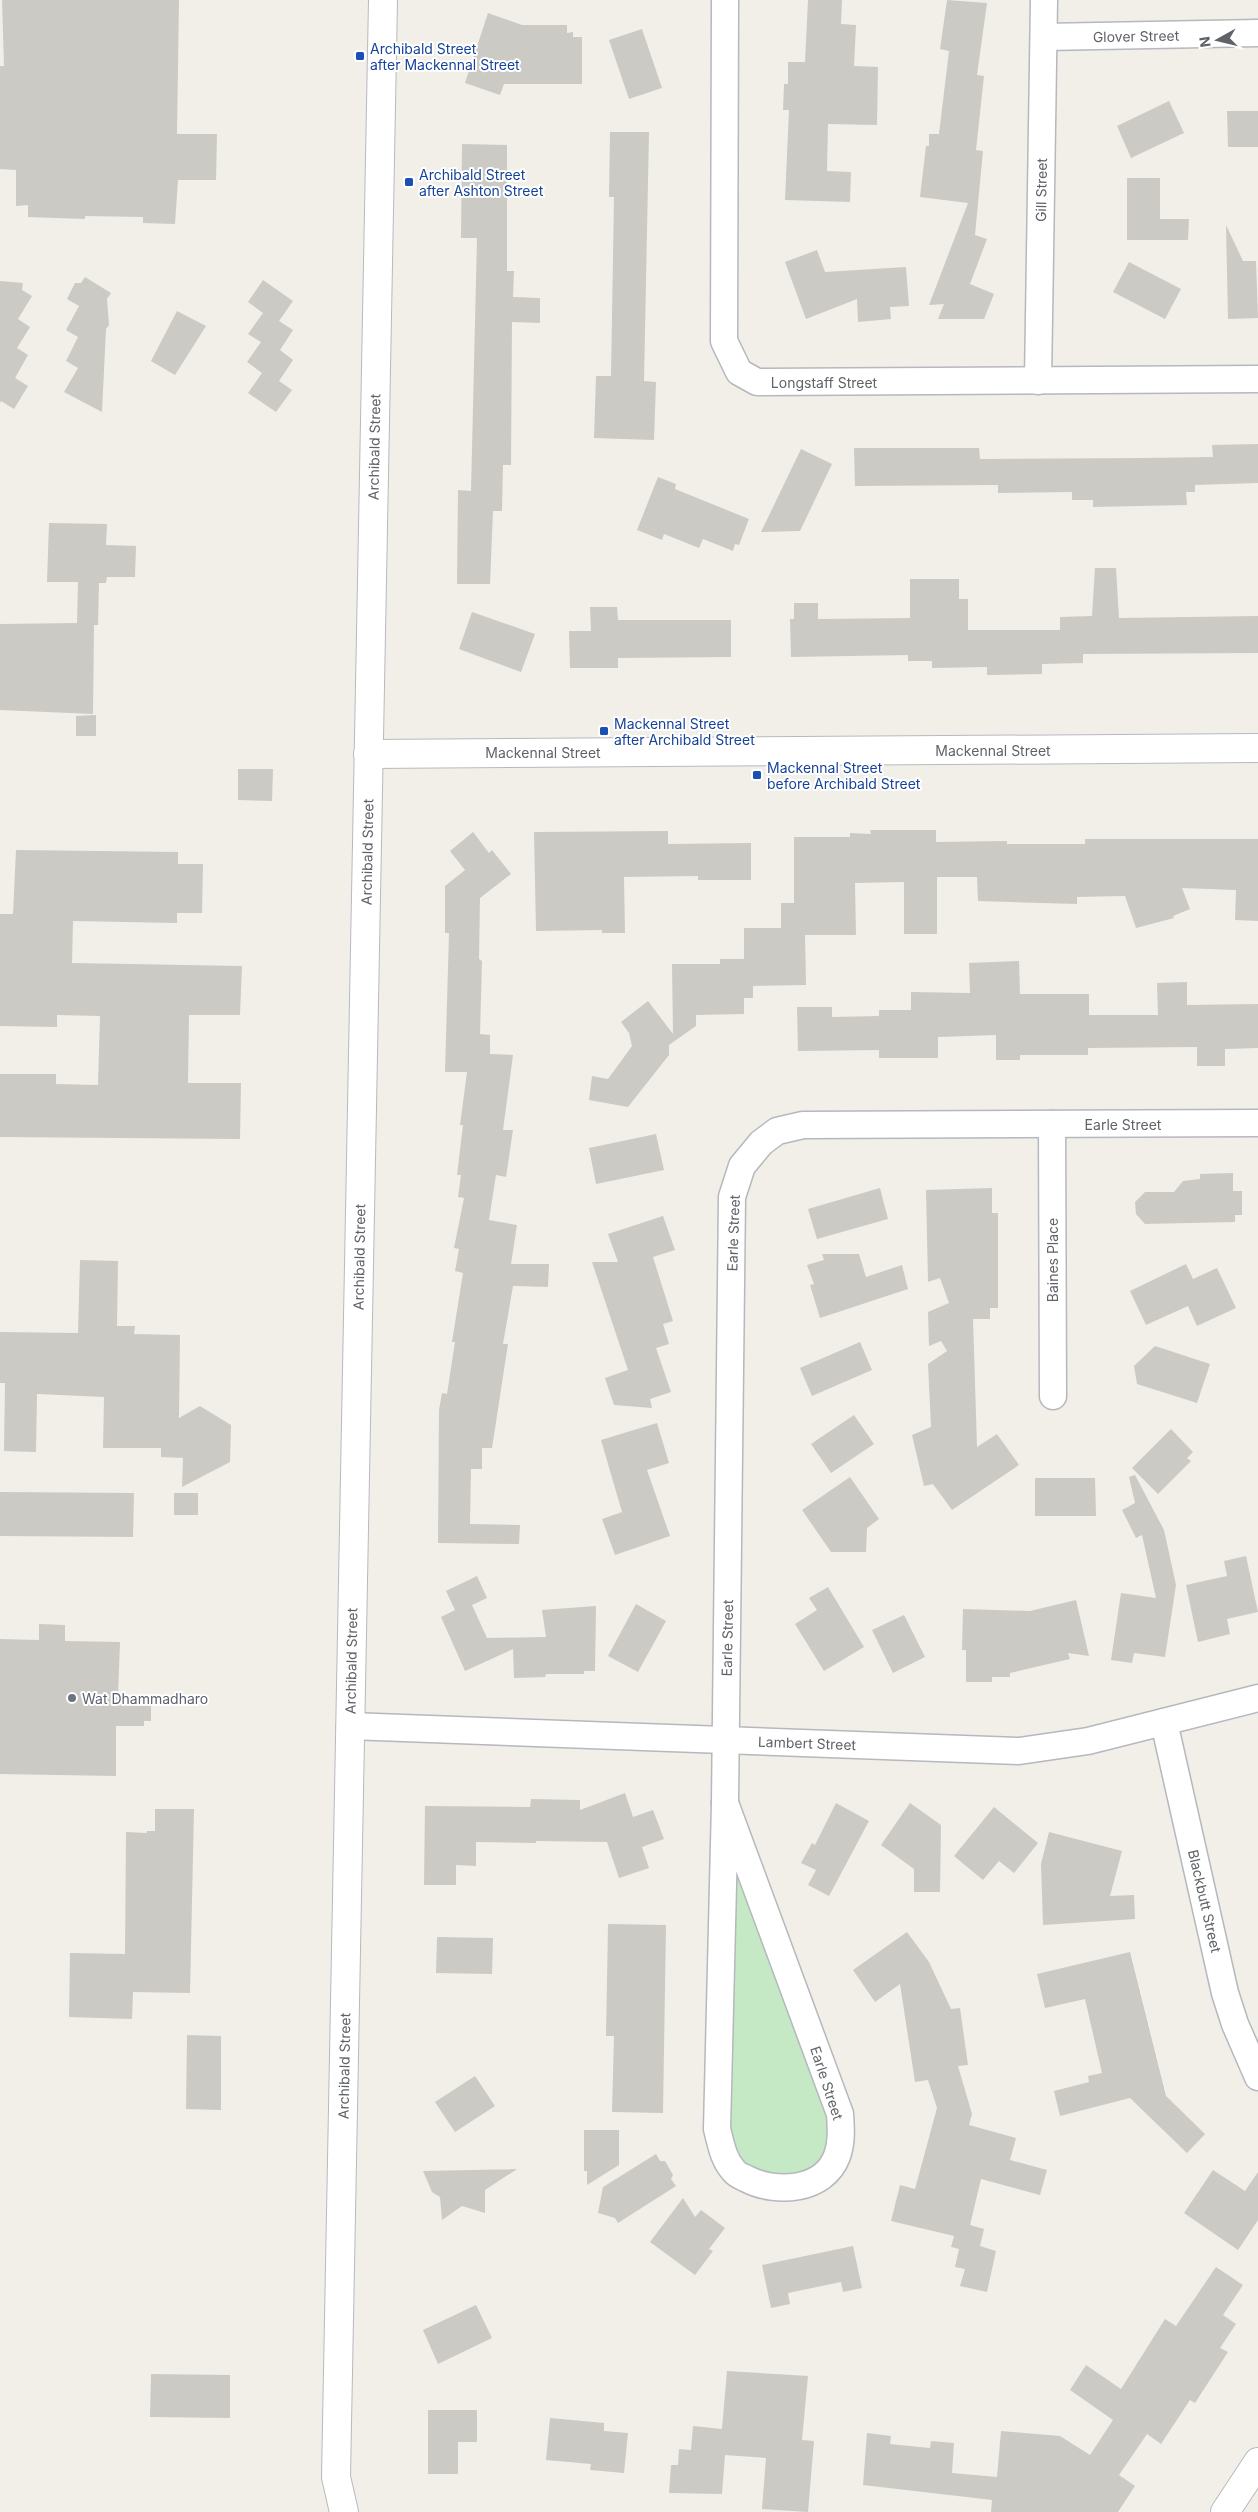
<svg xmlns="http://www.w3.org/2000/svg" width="1258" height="2512" viewBox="0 0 1258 2512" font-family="Inter,sans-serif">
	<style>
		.green { fill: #c5e8c5 }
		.building { fill: #cccac5 }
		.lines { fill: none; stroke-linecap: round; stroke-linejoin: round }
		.street-casing { stroke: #b5b8bc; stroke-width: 29 }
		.secondary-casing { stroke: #b6babf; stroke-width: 30 }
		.street { stroke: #fff; stroke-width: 26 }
		.secondary { stroke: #fff; stroke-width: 28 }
		.transit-dot { fill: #1a4fb4; stroke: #fff; stroke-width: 2 }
		.worship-dot { fill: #6b7280; stroke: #fff; stroke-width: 2 }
		.labels { text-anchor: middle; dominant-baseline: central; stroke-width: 4; stroke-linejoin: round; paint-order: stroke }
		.street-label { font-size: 14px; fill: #5f6368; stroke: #fff }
		.transit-label { font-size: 14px; fill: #164399; stroke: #fff; text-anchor: start }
		.worship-label { font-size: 14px; fill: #5b616d; stroke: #fff; text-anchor: start }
	</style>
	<rect width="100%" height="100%" fill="#f1efe8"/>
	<path class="green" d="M 725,1803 L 833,2091 L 827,2171 L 755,2183 L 717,2129 Z"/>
	<g class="building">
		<path d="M 2,0 L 179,0 L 177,134 L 217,134 L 216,180 L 178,180 L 175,224 L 143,223 L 143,217 L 85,216 L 85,219 L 28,217 L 28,205 L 16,206 L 16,170 L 0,169 L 0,66 L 4,66 Z"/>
		<path d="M 808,0 L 842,0 L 841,24 L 856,25 L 854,66 L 878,67 L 877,125 L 828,124 L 827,171 L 851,172 L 850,202 L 785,200 L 789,110 L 783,110 L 784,84 L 788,84 L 788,62 L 805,62 Z"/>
		<path d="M 947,0 L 987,3 L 977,75 L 984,76 L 976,150 L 983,151 L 975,235 L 987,239 L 970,284 L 994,294 L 984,319 L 938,319 L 944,304 L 929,305 L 968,203 L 920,197 L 926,146 L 929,146 L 929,134 L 939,134 L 949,51 L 940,49 Z"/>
		<path d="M 488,13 L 522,25 L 567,25 L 567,33 L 573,32 L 573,37 L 582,37 L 582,84 L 504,84 L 500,95 L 465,83 Z"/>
		<path d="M 642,29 L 662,88 L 629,99 L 609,40 Z"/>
		<path d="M 1169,101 L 1184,133 L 1131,158 L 1117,126 Z"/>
		<path d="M 1227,111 L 1258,111 L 1258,147 L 1228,147 Z"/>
		<path d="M 610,132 L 649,132 L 644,381 L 656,382 L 654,440 L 594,438 L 596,376 L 611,376 L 614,197 L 609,197 Z"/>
		<path d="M 462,144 L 507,145 L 507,271 L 514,271 L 513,297 L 540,298 L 540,323 L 512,322 L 511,465 L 503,465 L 502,511 L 493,511 L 490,584 L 457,584 L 458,490 L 471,491 L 477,238 L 461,238 Z"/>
		<path d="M 1127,178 L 1160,178 L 1160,219 L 1189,219 L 1188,240 L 1127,240 Z"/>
		<path d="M 1226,225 L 1243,261 L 1256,261 L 1258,318 L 1228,319 Z"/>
		<path d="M 817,250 L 825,272 L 906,267 L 909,306 L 890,307 L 891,319 L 858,322 L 857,299 L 806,319 L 785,262 Z"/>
		<path d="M 1129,262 L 1181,289 L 1165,319 L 1113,292 Z"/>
		<path d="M 85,277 L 111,293 L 107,299 L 109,325 L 106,329 L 102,412 L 64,392 L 78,368 L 66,361 L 78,337 L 66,330 L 79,306 L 67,299 L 75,283 L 81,283 Z"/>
		<path d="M 263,280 L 293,301 L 279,321 L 293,330 L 280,350 L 293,360 L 279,381 L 292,390 L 276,412 L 248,393 L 262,373 L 247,362 L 261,342 L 248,334 L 263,313 L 248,302 Z"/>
		<path d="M 0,281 L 23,283 L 22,290 L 32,296 L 18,319 L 30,327 L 17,348 L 28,355 L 15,378 L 28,386 L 14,409 L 1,401 L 0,403 Z"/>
		<path d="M 177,311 L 206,326 L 175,375 L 151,361 Z"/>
		<path d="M 1258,444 L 1258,483 L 1195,485 L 1195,492 L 1186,492 L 1187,505 L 1093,507 L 1093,500 L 1072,500 L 1072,492 L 998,493 L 998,485 L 855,486 L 854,448 L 979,448 L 980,459 L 1142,458 L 1213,457 L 1212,445 Z"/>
		<path d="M 801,449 L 832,464 L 800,531 L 761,532 Z"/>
		<path d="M 658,477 L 676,484 L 675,489 L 749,519 L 739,545 L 735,544 L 733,551 L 703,539 L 699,548 L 664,534 L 662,540 L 637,530 Z"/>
		<path d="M 49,523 L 107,524 L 106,545 L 136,546 L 135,577 L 107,577 L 106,583 L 99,583 L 98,625 L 94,625 L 93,714 L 0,710 L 0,624 L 77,623 L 78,582 L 47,582 Z"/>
		<path d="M 1095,568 L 1116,568 L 1119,618 L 1258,616 L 1258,653 L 1083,654 L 1083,663 L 1042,664 L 1042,674 L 987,675 L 987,667 L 932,668 L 932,661 L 908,661 L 908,655 L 791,657 L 790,619 L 794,619 L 794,603 L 818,603 L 818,619 L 910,618 L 910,579 L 959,579 L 959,599 L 968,599 L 968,630 L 1060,630 L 1060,617 L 1092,616 Z"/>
		<path d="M 590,607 L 617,607 L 618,620 L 731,620 L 731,657 L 618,658 L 618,668 L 570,668 L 569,631 L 591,631 Z"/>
		<path d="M 472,612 L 535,634 L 521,672 L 459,649 Z"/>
		<path d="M 96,715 L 96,736 L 76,736 L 76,716 Z"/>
		<path d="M 238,769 L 273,769 L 272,801 L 238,800 Z"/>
		<path d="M 870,830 L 936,830 L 936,842 L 1007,841 L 1007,844 L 1085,844 L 1085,839 L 1258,839 L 1258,921 L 1235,920 L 1236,890 L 1182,888 L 1190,909 L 1173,916 L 1174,918 L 1136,928 L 1125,896 L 1077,897 L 1077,904 L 978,901 L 977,877 L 937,877 L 937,934 L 904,934 L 904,882 L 855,883 L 856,935 L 805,935 L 806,985 L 753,986 L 753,998 L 744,998 L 744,1014 L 696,1015 L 696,1026 L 669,1045 L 669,1055 L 628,1107 L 589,1100 L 592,1076 L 608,1079 L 632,1046 L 629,1033 L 621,1022 L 648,1001 L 673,1034 L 672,964 L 720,964 L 720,959 L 744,959 L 744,928 L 781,928 L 781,903 L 794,903 L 794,837 L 850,837 L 850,833 L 871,834 Z"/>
		<path d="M 668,831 L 668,844 L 751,843 L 751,880 L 698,880 L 698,876 L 624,877 L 625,933 L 602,933 L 602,930 L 536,931 L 534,832 Z"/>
		<path d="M 473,832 L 489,853 L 492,850 L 511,874 L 480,898 L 479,959 L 482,961 L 480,1034 L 490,1035 L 490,1054 L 513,1055 L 503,1130 L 513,1130 L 506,1177 L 496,1175 L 489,1220 L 517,1225 L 511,1264 L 549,1264 L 548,1287 L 513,1286 L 503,1344 L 508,1344 L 492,1448 L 482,1448 L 482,1469 L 471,1469 L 470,1524 L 520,1525 L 519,1544 L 438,1543 L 439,1410 L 442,1393 L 447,1394 L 455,1342 L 452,1342 L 463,1273 L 455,1271 L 459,1249 L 454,1248 L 464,1198 L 458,1197 L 461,1175 L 457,1175 L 463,1125 L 460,1125 L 467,1072 L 445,1072 L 449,933 L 445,933 L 445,886 L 465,870 L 450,851 Z"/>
		<path d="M 16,850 L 178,852 L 178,864 L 203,864 L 202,913 L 177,913 L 177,923 L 73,921 L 72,963 L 242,966 L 240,1015 L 189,1015 L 188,1083 L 241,1083 L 240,1139 L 0,1137 L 0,1074 L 56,1074 L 56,1084 L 98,1085 L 100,1016 L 57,1015 L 57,1027 L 0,1026 L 0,914 L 13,914 Z"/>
		<path d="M 1019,961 L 1020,994 L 1089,994 L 1089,1015 L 1158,1015 L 1157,983 L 1187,982 L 1187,1005 L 1258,1004 L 1258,1048 L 1225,1049 L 1225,1066 L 1197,1066 L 1197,1047 L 1088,1048 L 1088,1055 L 1020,1055 L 1020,1060 L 996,1060 L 996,1035 L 938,1037 L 938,1058 L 879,1058 L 879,1050 L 798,1051 L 797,1007 L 832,1007 L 832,1017 L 879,1016 L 879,1010 L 911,1010 L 911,992 L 970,993 L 969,963 Z"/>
		<path d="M 656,1134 L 664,1170 L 596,1184 L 589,1148 Z"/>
		<path d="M 1233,1173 L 1233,1191 L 1242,1191 L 1242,1215 L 1235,1215 L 1235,1222 L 1145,1224 L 1136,1214 L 1135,1202 L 1145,1192 L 1174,1192 L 1183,1181 L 1200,1179 L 1200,1174 Z"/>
		<path d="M 880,1188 L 888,1219 L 817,1239 L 808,1209 Z"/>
		<path d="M 992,1188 L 992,1213 L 998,1213 L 998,1308 L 990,1308 L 990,1319 L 973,1319 L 977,1447 L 997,1434 L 1019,1465 L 952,1510 L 933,1484 L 924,1486 L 912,1435 L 931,1427 L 928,1364 L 947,1351 L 941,1341 L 929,1346 L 928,1312 L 949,1303 L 940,1278 L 928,1282 L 926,1190 Z"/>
		<path d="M 663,1216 L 675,1250 L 653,1257 L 673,1321 L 663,1324 L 669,1344 L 656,1348 L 671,1392 L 650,1399 L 652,1408 L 614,1405 L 605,1378 L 628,1370 L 592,1262 L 618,1262 L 608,1234 Z"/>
		<path d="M 822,1254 L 859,1254 L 866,1277 L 902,1265 L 908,1289 L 820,1318 L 810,1285 L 814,1284 L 807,1265 L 824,1260 Z"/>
		<path d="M 80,1260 L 118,1261 L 117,1326 L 135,1326 L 134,1334 L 180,1335 L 179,1418 L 200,1406 L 231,1425 L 230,1462 L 182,1487 L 183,1458 L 161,1457 L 161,1448 L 103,1448 L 104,1397 L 37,1394 L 36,1452 L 4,1451 L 5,1383 L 0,1383 L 0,1332 L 78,1333 Z"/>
		<path d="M 1186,1264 L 1193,1279 L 1217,1268 L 1236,1308 L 1197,1326 L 1188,1306 L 1146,1325 L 1130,1291 Z"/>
		<path d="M 860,1342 L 872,1370 L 812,1396 L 800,1368 Z"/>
		<path d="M 1155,1346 L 1210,1364 L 1197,1403 L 1137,1384 L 1134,1366 Z"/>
		<path d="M 854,1415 L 874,1444 L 831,1473 L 811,1444 Z"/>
		<path d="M 657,1423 L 669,1463 L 647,1470 L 670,1536 L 615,1555 L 602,1519 L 622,1512 L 601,1440 Z"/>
		<path d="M 1171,1429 L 1193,1452 L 1187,1458 L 1191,1461 L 1158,1494 L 1132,1468 Z"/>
		<path d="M 1135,1475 L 1164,1530 L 1176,1585 L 1165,1657 L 1134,1653 L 1132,1663 L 1111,1660 L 1121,1593 L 1156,1598 L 1142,1535 L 1136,1538 L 1122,1510 L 1135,1503 L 1129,1477 Z"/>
		<path d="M 850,1477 L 879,1519 L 867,1528 L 866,1552 L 831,1552 L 802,1510 Z"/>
		<path d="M 1035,1478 L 1095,1478 L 1096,1516 L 1035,1516 Z"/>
		<path d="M 0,1492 L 134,1493 L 133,1537 L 0,1536 Z"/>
		<rect x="174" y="1493" width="24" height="22"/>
		<path d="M 1246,1556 L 1258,1612 L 1227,1619 L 1230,1634 L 1198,1642 L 1186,1585 L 1227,1576 L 1224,1561 Z"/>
		<path d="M 477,1576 L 487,1598 L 472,1605 L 487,1638 L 546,1637 L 542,1610 L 596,1606 L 595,1671 L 584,1671 L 584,1674 L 546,1674 L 545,1677 L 514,1678 L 513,1649 L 465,1671 L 441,1617 L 455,1610 L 446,1591 Z"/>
		<path d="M 828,1587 L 864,1647 L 824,1671 L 795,1624 L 817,1610 L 809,1598 Z"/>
		<path d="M 1076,1600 L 1089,1656 L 1068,1653 L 1070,1659 L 1010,1673 L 1010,1677 L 992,1677 L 992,1682 L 966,1682 L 966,1650 L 962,1650 L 963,1609 L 1030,1611 Z"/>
		<path d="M 636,1604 L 666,1621 L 638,1672 L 608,1656 Z"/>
		<path d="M 904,1615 L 925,1657 L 893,1673 L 872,1630 Z"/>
		<path d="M 39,1624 L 65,1625 L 65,1641 L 120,1642 L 118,1696 L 144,1696 L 144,1701 L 151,1701 L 151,1721 L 144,1721 L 144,1726 L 116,1726 L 116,1776 L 0,1774 L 0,1639 L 39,1640 Z"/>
		<path d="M 625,1793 L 633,1817 L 653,1810 L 664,1839 L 642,1847 L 649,1868 L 619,1878 L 607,1842 L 536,1841 L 536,1843 L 476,1842 L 476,1866 L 456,1865 L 456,1885 L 424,1885 L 425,1806 L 530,1807 L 531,1799 L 580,1800 L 580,1810 Z"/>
		<path d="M 836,1803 L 869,1821 L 829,1896 L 808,1885 L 816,1870 L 801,1863 L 812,1843 L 815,1845 Z"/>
		<path d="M 910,1803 L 941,1825 L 940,1892 L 914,1892 L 914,1869 L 881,1845 Z"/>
		<path d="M 994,1807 L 1038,1843 L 1014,1873 L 999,1861 L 983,1880 L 954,1856 Z"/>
		<path d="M 155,1809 L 194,1809 L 190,1993 L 133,1992 L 132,2019 L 69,2017 L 70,1953 L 125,1954 L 126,1832 L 147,1833 L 147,1831 L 155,1831 Z"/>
		<path d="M 1049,1832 L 1122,1851 L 1110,1896 L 1134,1895 L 1135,1919 L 1043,1925 L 1041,1864 Z"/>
		<path d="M 608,1924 L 666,1925 L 663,2113 L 612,2112 L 614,2036 L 606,2036 Z"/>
		<path d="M 907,1932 L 929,1962 L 951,2009 L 960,2008 L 968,2065 L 958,2066 L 972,2114 L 969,2125 L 1016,2138 L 1010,2160 L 1047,2170 L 1040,2195 L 981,2179 L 970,2225 L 984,2229 L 980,2246 L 996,2251 L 987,2292 L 960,2286 L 965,2269 L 955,2267 L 959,2249 L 951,2247 L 954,2236 L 891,2221 L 900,2185 L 915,2189 L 937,2108 L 928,2080 L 915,2082 L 900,1984 L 875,2002 L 853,1970 Z"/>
		<path d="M 437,1937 L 493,1938 L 492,1974 L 436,1973 Z"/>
		<path d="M 1130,1952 L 1166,2096 L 1205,2134 L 1187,2153 L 1130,2098 L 1060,2116 L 1054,2091 L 1089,2082 L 1088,2076 L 1102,2073 L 1085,1999 L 1045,2008 L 1037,1974 Z"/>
		<path d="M 187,2035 L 221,2036 L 221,2110 L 186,2109 Z"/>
		<path d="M 475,2076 L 495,2106 L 455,2132 L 435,2102 Z"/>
		<path d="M 584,2130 L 619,2130 L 619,2165 L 587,2185 L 587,2171 L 584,2171 Z"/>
		<path d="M 656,2154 L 660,2161 L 665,2161 L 673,2175 L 671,2179 L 676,2186 L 618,2223 L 615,2218 L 598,2213 L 603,2187 Z"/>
		<path d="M 517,2169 L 485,2190 L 485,2213 L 462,2206 L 442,2220 L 440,2197 L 432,2192 L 423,2171 Z"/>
		<path d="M 1213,2170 L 1245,2191 L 1258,2172 L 1258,2220 L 1238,2250 L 1184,2213 Z"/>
		<path d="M 683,2198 L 695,2217 L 701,2210 L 725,2228 L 709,2249 L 713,2251 L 695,2275 L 650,2242 Z"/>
		<path d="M 853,2246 L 862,2288 L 843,2292 L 841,2282 L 788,2293 L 790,2304 L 771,2308 L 762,2265 Z"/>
		<path d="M 1216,2267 L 1243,2285 L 1223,2315 L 1236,2324 L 1220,2348 L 1228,2352 L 1195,2403 L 1190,2400 L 1161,2444 L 1147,2434 L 1119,2475 L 1135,2486 L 1118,2512 L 991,2512 L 992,2500 L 863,2485 L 867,2433 L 891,2436 L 890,2444 L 930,2448 L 931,2441 L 954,2443 L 952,2473 L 997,2477 L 1001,2431 L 1060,2436 L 1090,2455 L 1113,2420 L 1070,2390 L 1086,2365 L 1121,2389 L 1165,2319 L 1176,2326 Z"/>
		<path d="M 476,2305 L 492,2338 L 438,2364 L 423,2330 Z"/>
		<path d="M 727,2371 L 808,2376 L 802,2440 L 814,2441 L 808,2512 L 762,2509 L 766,2458 L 725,2455 L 722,2494 L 669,2493 L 671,2465 L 678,2465 L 679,2449 L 691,2450 L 693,2426 L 722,2429 Z"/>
		<path d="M 151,2374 L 230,2375 L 230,2418 L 150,2417 Z"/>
		<path d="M 428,2410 L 477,2410 L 477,2442 L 458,2442 L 458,2474 L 428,2474 Z"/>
		<path d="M 550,2418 L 604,2423 L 604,2431 L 628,2433 L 624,2473 L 590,2470 L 591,2464 L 546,2460 Z"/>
	</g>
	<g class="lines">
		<g class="street-casing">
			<g id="street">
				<path d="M 725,0 L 724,341 L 739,372 L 757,382 L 1258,379"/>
				<path d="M 1044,37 L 1258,33"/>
				<path d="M 1038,381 L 1044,0"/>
				<path d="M 1052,1124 L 1053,1396"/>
				<path d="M 1164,1722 L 1225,1993 L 1235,2024 L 1258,2077"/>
				<path d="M 350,1726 L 1019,1751 L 1088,1741 L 1258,1698"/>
				<path d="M 725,1803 L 732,1197 L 742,1166 L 761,1143 L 777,1131 L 803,1125 L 1258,1123"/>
				<path d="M 725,1803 L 840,2114 C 841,2129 842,2142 837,2156 C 824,2191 776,2194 747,2179 C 743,2177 737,2175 734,2171 C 723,2159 721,2144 717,2129 Z"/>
			</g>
		</g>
		<g class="secondary-casing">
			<g id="secondary">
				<path d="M 368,754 L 1258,748"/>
				<path d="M 344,2512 L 336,2477 L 383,0"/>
				<path d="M 1225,2512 L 1258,2462"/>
			</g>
		</g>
		<use href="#street" class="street"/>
		<use href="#secondary" class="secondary"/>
	</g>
	<g class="transit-dot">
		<rect x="355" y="51" width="10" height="10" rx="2.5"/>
		<rect x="404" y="177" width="10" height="10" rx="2.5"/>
		<rect x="599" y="726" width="10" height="10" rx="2.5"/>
		<rect x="752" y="770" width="10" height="10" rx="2.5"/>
	</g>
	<circle class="worship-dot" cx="72" cy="1698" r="5"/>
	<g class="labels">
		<g class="street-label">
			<text transform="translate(1136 36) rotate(-1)">Glover Street</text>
			<text transform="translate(1041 190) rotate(-89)">Gill Street</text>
			<text x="824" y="382">Longstaff Street</text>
			<text transform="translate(374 447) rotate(-89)">Archibald Street</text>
			<text x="993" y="750">Mackennal Street</text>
			<text x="543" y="752">Mackennal Street</text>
			<text transform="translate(367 852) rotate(-89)">Archibald Street</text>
			<text x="1123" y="1124">Earle Street</text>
			<text transform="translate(733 1233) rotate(-88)">Earle Street</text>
			<text transform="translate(359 1257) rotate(-89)">Archibald Street</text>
			<text transform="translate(1052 1260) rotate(-90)">Baines Place</text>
			<text transform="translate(727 1638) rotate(-89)">Earle Street</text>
			<text transform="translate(351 1661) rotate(-89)">Archibald Street</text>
			<text transform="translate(807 1743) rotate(2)">Lambert Street</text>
			<text transform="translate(1205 1901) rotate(77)">Blackbutt Street</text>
			<text transform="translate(344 2066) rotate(-89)">Archibald Street</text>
			<text transform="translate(827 2083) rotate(72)">Earle Street</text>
		</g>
		<g class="transit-label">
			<text x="370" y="48">Archibald Street<tspan x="370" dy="16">after Mackennal Street</tspan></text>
			<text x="419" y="174">Archibald Street<tspan x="419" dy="16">after Ashton Street</tspan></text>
			<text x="614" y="723">Mackennal Street<tspan x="614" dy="16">after Archibald Street</tspan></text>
			<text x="767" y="767">Mackennal Street<tspan x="767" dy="16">before Archibald Street</tspan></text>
		</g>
		<g class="worship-label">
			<text x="82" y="1698">Wat Dhammadharo</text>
		</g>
	</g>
	<g transform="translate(1218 40) rotate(262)" stroke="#ffffff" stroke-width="4" paint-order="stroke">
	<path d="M0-4L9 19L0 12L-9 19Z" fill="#5f6368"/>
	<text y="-8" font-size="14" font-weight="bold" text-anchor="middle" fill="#5f6368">N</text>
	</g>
</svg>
